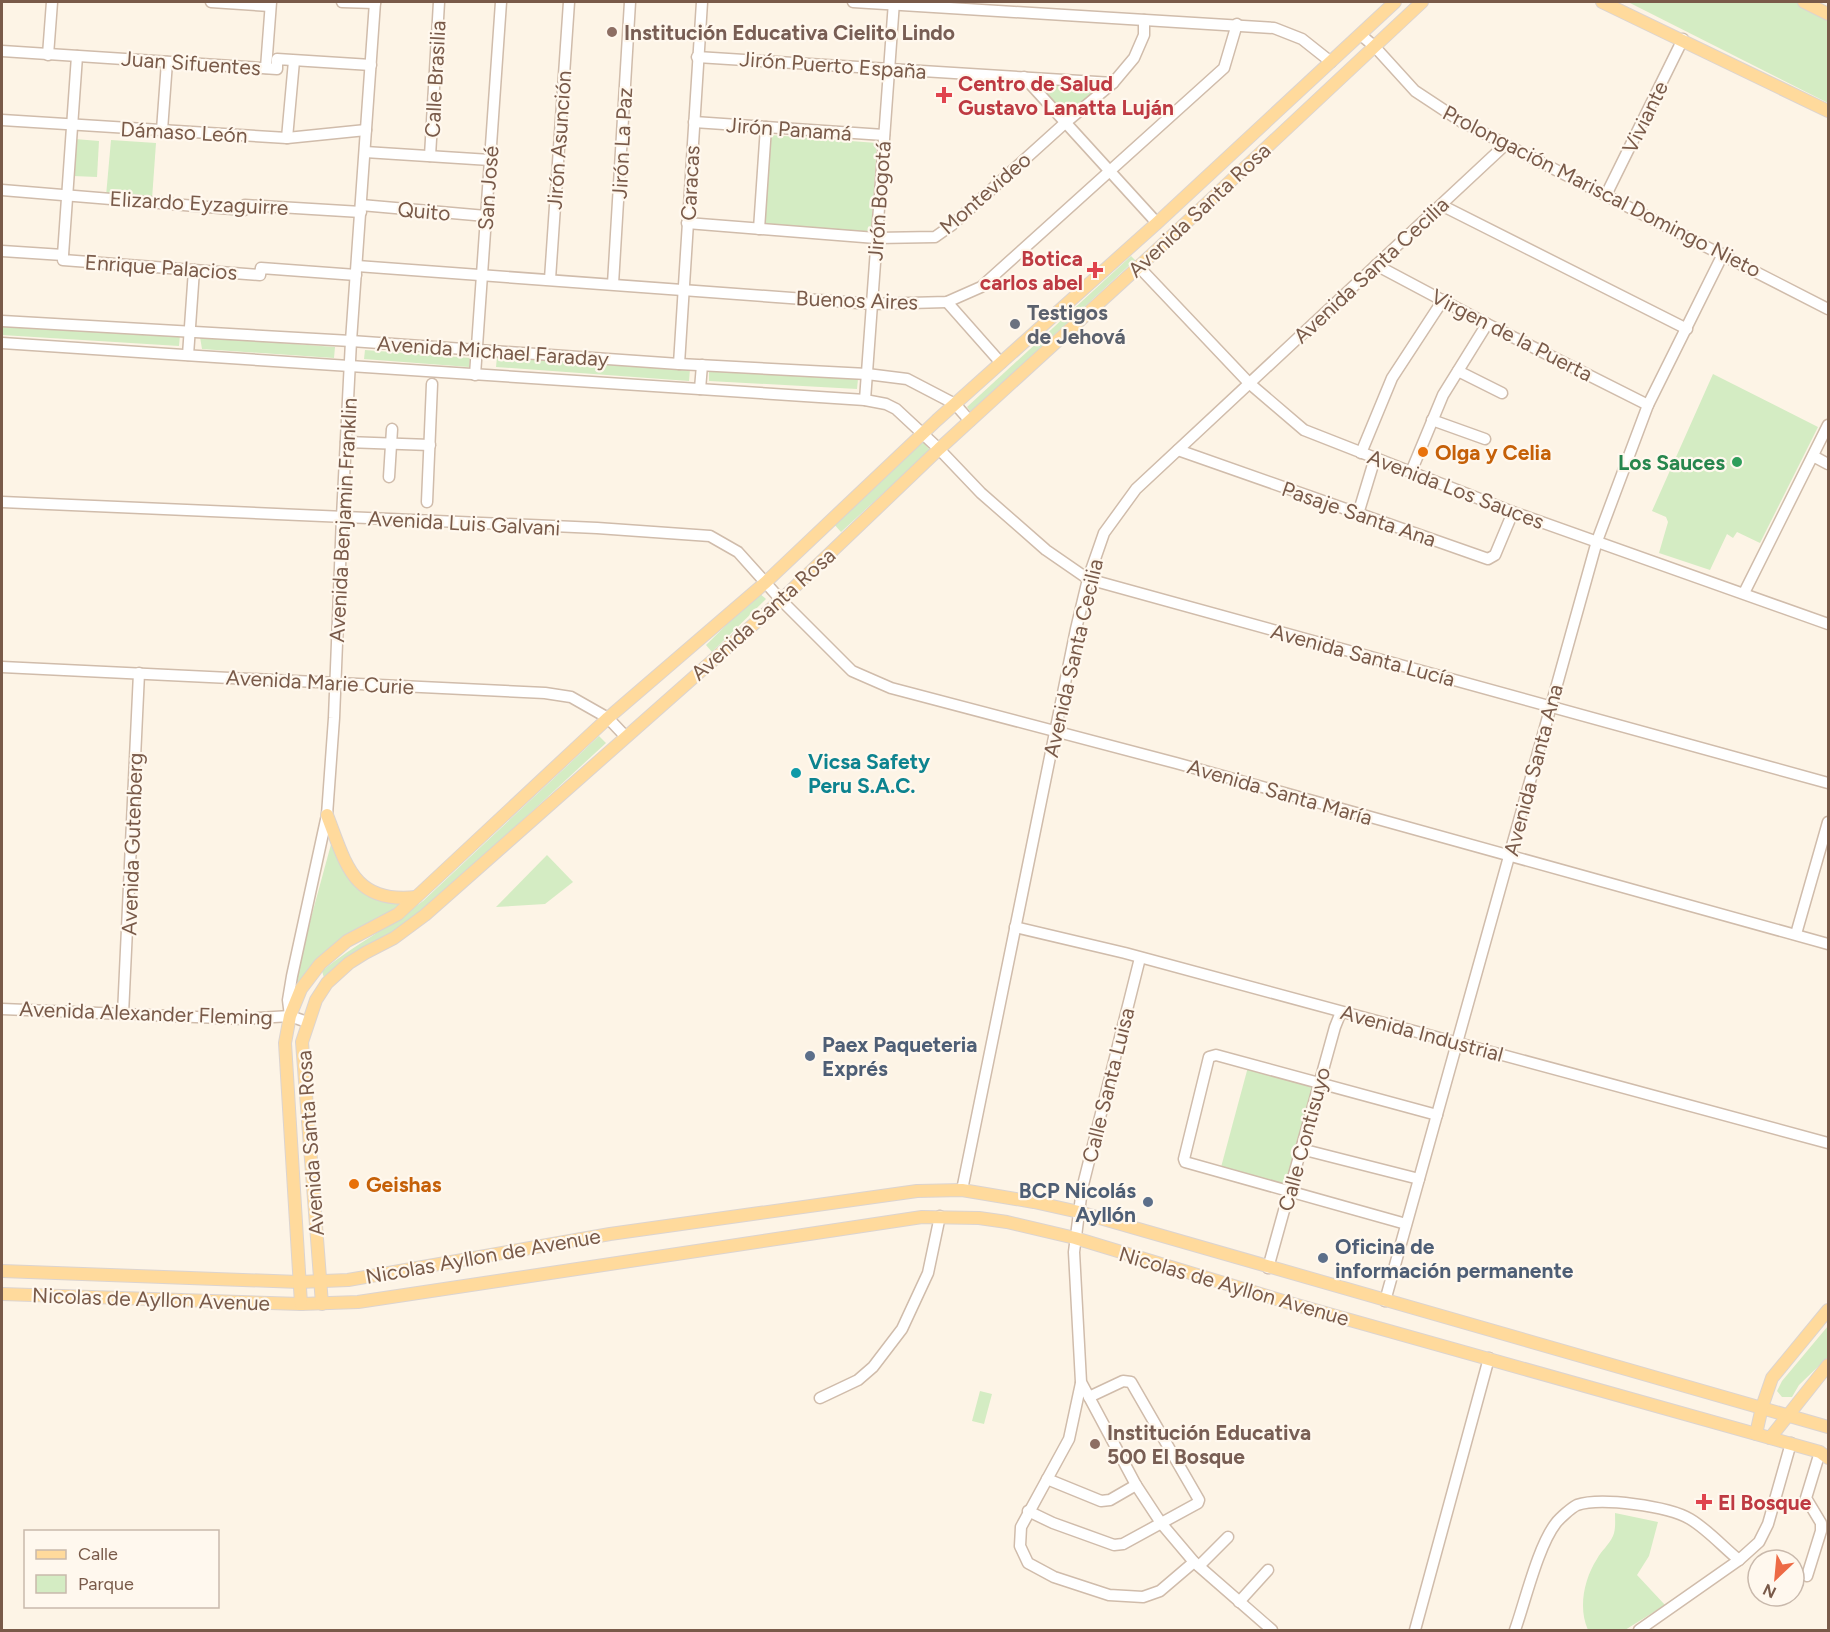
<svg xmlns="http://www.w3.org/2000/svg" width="1830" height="1632" viewBox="0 0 1830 1632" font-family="Figtree,sans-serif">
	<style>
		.green { fill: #d4ecc3 }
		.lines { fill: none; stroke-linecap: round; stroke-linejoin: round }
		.minor-casing { stroke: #d0bcab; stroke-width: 13 }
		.major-casing { stroke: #dcd4d0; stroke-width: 14 }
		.minor { stroke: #fff; stroke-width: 10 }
		.major { stroke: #ffda9c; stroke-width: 12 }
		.education-dot { fill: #8d6e63; stroke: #fff8ee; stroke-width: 2 }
		.health-dot { fill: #e0444e; stroke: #fff8ee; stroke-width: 2 }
		.worship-dot { fill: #6b7280; stroke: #fff8ee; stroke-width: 2 }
		.food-dot { fill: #e8710a; stroke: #fff8ee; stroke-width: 2 }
		.leisure-dot { fill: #2e9e5b; stroke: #fff8ee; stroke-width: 2 }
		.culture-dot { fill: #0f9aa8; stroke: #fff8ee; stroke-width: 2 }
		.service-dot { fill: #5c6f8a; stroke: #fff8ee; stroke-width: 2 }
		.labels { text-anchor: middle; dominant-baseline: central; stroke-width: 4.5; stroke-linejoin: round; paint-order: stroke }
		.education-label { font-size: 21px; font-weight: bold; fill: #785e54; stroke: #fff8ee; text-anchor: start }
		.street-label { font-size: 21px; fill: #795a49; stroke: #fff8ee }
		.health-label { font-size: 21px; font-weight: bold; fill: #be3a42; stroke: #fff8ee; text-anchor: start }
		.worship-label { font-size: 21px; font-weight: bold; fill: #5b616d; stroke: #fff8ee; text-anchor: start }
		.food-label { font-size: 21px; font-weight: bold; fill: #c56008; stroke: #fff8ee; text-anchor: start }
		.leisure-label { font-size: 21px; font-weight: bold; fill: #27864d; stroke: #fff8ee; text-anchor: end }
		.culture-label { font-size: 21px; font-weight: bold; fill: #0d838f; stroke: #fff8ee; text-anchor: start }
		.service-label { font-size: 21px; font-weight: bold; fill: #4e5e75; stroke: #fff8ee; text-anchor: start }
	</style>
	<rect width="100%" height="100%" fill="#fdf4e6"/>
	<g class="green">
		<path d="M 1628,2 L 1797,2 L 1828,17 L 1828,103 Z"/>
		<path d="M 1030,79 L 1105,83 L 1065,117 Z"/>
		<path d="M 771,135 L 877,143 L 871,233 L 765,225 Z"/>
		<path d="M 75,139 L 99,141 L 97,177 L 73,176 Z"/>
		<path d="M 111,140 L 156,143 L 152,199 L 106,196 Z"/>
		<path d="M 1131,256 L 1135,260 L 971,412 L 967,407 Z"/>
		<path d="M 2,324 L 180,335 L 179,346 L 2,335 Z"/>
		<path d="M 200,337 L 335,347 L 334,358 L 202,349 Z"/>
		<path d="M 365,350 L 470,358 L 469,367 L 364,359 Z"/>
		<path d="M 497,357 L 690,369 L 689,381 L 496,367 Z"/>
		<path d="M 709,371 L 858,379 L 857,389 L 709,381 Z"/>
		<path d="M 1713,374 L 1818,427 L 1760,543 L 1737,532 L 1733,538 L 1727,534 L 1710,570 L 1659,553 L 1668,522 L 1666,517 L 1652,511 Z"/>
		<path d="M 922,441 L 930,450 L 841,532 L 833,523 Z"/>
		<path d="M 759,593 L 766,599 L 712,652 L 706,645 Z"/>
		<path d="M 599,736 L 606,743 L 413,921 L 350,956 L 324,978 L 322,971 C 354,945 391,926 423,901 Z"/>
		<path d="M 333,837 L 356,884 L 412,899 L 344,939 L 294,997 L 296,973 Z"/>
		<path d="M 547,855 L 573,882 L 545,904 L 496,907 Z"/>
		<path d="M 1248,1067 L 1317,1086 L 1288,1190 L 1220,1171 Z"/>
		<path d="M 1828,1326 L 1828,1357 L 1799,1385 L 1792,1397 L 1782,1397 L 1777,1391 L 1782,1381 Z"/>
		<path d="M 980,1391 L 992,1394 L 984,1424 L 972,1421 Z"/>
		<path d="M 1615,1513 L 1658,1522 L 1649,1556 L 1637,1575 L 1665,1605 L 1625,1630 L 1588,1630 C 1578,1608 1584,1579 1597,1559 C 1601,1551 1609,1545 1613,1536 C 1616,1529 1615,1520 1615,1513 Z"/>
	</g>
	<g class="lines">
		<g class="minor-casing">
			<g id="minor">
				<path d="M 211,2 L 270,6"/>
				<path d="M 342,2 L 375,3"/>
				<path d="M 853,2 L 1274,28 L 1302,39 L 1331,62"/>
				<path d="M 1361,35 L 1375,47 L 1415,91 L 1462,122 L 1828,309"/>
				<path d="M 2,51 L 277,69 L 277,59 L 371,65"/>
				<path d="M 48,55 L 52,2"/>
				<path d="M 697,57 L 1113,83"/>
				<path d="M 266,68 L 271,2"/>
				<path d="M 1024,77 L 1157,223"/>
				<path d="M 2,120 L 287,138 L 366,130"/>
				<path d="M 694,122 L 884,135"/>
				<path d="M 162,130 L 167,62"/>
				<path d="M 287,138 L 294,61"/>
				<path d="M 365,152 L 490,160"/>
				<path d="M 430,156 L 439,2"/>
				<path d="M 2,190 L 244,210 L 245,205 L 361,212"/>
				<path d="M 1606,195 L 1683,39"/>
				<path d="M 361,205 L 486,216"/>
				<path d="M 1441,205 L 1687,329"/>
				<path d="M 687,223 L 876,238 L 935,237 L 952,225 L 1065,123 L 1113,83 L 1134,58 L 1144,35 L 1144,20"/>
				<path d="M 759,229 L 766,127"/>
				<path d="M 2,251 L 63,255 L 63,260 L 260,275 L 261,268 L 356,275"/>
				<path d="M 63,255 L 77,56"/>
				<path d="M 1376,265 L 1487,324 L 1648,405"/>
				<path d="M 357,266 L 872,304 L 947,302 L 981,287 L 1224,68 L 1237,24"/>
				<path d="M 1138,266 L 1249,383 L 1304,430 L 1513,512 L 1828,624"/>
				<path d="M 550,279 L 569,2"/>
				<path d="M 613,284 L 630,2"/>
				<path d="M 947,302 L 1001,363"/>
				<path d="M 2,321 L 351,341 L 679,364 L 867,374 L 907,379 L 955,404 L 970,421"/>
				<path d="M 2,343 L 865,400 L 886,404 L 896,409 L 939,449 L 981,493 L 1046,550 L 1088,579 L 1828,783"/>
				<path d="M 188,355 L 194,270"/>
				<path d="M 679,364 L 702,2"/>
				<path d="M 1458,371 L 1502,393"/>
				<path d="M 475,375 L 501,2"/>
				<path d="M 700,389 L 702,365"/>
				<path d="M 865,400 L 894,2"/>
				<path d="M 1432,420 L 1485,439"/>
				<path d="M 346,442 L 430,445"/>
				<path d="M 1178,450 L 1488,559 L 1495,555 L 1513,512"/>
				<path d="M 1361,453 L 1392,378 L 1443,300"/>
				<path d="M 1813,456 L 1828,464"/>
				<path d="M 1411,472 L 1443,395 L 1487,324"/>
				<path d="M 389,477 L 392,429"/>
				<path d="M 2,502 L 597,528 L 710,536 L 738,552 L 781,600 L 852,671 L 891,688 L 1176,763 L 1828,944"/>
				<path d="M 427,502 L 432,384"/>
				<path d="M 1358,514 L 1375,458"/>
				<path d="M 1744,593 L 1828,425"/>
				<path d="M 2,667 L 545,693 L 571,697 L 608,718 L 625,736"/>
				<path d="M 1015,927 L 1125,953 L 1828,1143"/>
				<path d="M 1796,934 L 1828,822"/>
				<path d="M 1140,958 L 1082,1189 L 1074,1252 L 1081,1382 L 1136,1485 L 1161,1523 L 1194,1562 L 1272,1630"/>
				<path d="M 2,1009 L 244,1019 L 290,1016 L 307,1022"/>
				<path d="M 123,1014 L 139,673"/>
				<path d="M 290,1016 L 288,1000 L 292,976 L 327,815 L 334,718 L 342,517 L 351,341 L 375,2"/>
				<path d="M 1301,1149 L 1419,1179"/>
				<path d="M 962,1190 L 1076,629 L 1088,579 L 1104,533 L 1136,489 L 1505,145"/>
				<path d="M 1406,1224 L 1185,1162 L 1184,1159 L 1209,1057 L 1216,1055 L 1437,1115"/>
				<path d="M 1268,1268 L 1335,1027 L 1341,1012"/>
				<path d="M 1385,1301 L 1597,541 L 1648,405 L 1723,254"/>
				<path d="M 1081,1383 L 1069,1439 L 1021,1527 L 1020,1546 L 1028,1563 L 1054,1577 L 1109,1595 L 1143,1597 L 1160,1591 L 1194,1562"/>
				<path d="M 820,1398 L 858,1380 L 873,1367 L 902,1329 L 928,1273 L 940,1216"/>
				<path d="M 1047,1479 L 1101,1501 L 1110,1500 L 1136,1485"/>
				<path d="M 1028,1511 L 1053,1523 L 1114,1545 L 1123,1544 L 1198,1503 L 1199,1500 L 1131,1382 L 1123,1381 L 1089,1397"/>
				<path d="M 1199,1566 L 1228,1537"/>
				<path d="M 1807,1576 L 1821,1531 L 1821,1523 L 1806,1498 L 1820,1452"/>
				<path d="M 1239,1602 L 1268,1570"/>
				<path d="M 1415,1630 L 1489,1358"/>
				<path d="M 1515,1630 C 1525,1602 1538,1546 1556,1523 C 1560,1518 1571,1508 1577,1505 C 1601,1497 1668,1506 1690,1519 C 1707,1529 1723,1547 1739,1560"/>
				<path d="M 1639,1630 L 1739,1560 L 1759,1542 L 1768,1524 L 1791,1443"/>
			</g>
		</g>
		<g class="major-casing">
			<g id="major">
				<path d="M 1602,2 L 1828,111"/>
				<path d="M 1804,2 L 1828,14"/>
				<path d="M 327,815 C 346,864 353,904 416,897"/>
				<path d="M 2,1271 L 299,1282 L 348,1280 L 610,1234 L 917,1191 L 962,1190 L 1034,1202 L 1079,1212 L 1828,1427"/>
				<path d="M 2,1294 L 301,1304 L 358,1302 L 922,1217 L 979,1218 L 1007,1222 L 1075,1238 L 1293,1304 L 1820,1452 L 1828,1458"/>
				<path d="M 301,1304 L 285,1043 L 290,1016 L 301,989 L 320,964 L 347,941 L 398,914 L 608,718 L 766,582 L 937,420 L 1157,223 L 1395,2"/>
				<path d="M 322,1304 L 302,1042 L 316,1000 L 327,983 L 349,963 L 365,953 L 394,938 L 425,915 L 781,600 L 939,449 L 1158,249 L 1422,2"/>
				<path d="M 1756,1434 L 1762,1407 L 1772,1378 L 1828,1310"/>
				<path d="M 1770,1438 L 1828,1365"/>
			</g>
		</g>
		<use href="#minor" class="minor"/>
		<use href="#major" class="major"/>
	</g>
	<g class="education-dot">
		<circle cx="612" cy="32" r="6"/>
		<circle cx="1095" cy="1444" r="6"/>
	</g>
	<g class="health-dot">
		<path d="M941 86h6v6h6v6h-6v6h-6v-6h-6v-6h6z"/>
		<path d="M1092 261h6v6h6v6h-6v6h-6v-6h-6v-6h6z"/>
		<path d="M1701 1493h6v6h6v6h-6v6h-6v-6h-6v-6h6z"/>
	</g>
	<circle class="worship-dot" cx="1015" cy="324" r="6"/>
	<g class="food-dot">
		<circle cx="1423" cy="452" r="6"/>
		<circle cx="354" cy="1184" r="6"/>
	</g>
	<circle class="leisure-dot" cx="1737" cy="462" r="6"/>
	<circle class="culture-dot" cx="796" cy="773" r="6"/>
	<g class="service-dot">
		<circle cx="810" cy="1056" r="6"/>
		<circle cx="1148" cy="1202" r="6"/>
		<circle cx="1323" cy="1258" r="6"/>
	</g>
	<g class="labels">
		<g class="education-label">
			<text x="624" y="32">Institución Educativa Cielito Lindo</text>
			<text x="1107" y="1432">Institución Educativa<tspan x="1107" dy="24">500 El Bosque</tspan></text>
		</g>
		<g class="street-label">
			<text transform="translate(191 63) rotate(4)">Juan Sifuentes</text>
			<text transform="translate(833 65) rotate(4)">Jirón Puerto España</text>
			<text transform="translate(435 79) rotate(-87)">Calle Brasilia</text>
			<text transform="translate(1645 117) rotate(-64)">Viviante</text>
			<text transform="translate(789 129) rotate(4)">Jirón Panamá</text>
			<text transform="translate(184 132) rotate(3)">Dámaso León</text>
			<text transform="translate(559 140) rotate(-86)">Jirón Asunción</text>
			<text transform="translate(622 143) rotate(-87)">Jirón La Paz</text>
			<text transform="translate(690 183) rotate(-87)">Caracas</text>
			<text transform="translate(488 188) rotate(-86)">San José</text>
			<text transform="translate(1602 191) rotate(27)">Prolongación Mariscal Domingo Nieto</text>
			<text transform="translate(985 193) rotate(-41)">Montevideo</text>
			<text transform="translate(879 201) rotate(-86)">Jirón Bogotá</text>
			<text transform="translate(199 203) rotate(3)">Elizardo Eyzaguirre</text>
			<text transform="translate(1199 210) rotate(-43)">Avenida Santa Rosa</text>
			<text transform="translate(424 211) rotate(5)">Quito</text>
			<text transform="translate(161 267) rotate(4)">Enrique Palacios</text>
			<text transform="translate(1371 270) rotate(-43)">Avenida Santa Cecilia</text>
			<text transform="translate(857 300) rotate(2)">Buenos Aires</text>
			<text transform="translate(1512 335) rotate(27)">Virgen de la Puerta</text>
			<text transform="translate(493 351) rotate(4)">Avenida Michael Faraday</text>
			<text transform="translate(1456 489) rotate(21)">Avenida Los Sauces</text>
			<text transform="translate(1359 514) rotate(19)">Pasaje Santa Ana</text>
			<text transform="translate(343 520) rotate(-87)">Avenida Benjamin Franklin</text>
			<text transform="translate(464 523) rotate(3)">Avenida Luis Galvani</text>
			<text transform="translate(763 614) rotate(-42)">Avenida Santa Rosa</text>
			<text transform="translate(1363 655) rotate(15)">Avenida Santa Lucía</text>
			<text transform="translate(1073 658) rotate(-77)">Avenida Santa Cecilia</text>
			<text transform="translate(320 682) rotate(3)">Avenida Marie Curie</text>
			<text transform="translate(1533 770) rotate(-75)">Avenida Santa Ana</text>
			<text transform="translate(1280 792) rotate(16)">Avenida Santa María</text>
			<text transform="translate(132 844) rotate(-88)">Avenida Gutenberg</text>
			<text transform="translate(146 1013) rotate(2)">Avenida Alexander Fleming</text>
			<text transform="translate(1422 1033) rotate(15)">Avenida Industrial</text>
			<text transform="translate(1108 1085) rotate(-76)">Calle Santa Luisa</text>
			<text transform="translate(1304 1139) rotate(-75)">Calle Contisuyo</text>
			<text transform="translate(310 1143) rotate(-94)">Avenida Santa Rosa</text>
			<text transform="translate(483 1256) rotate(-10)">Nicolas Ayllon de Avenue</text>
			<text transform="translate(1234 1286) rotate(16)">Nicolas de Ayllon Avenue</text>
			<text transform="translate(151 1299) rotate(2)">Nicolas de Ayllon Avenue</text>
		</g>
		<g class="health-label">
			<text x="958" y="83">Centro de Salud<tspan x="958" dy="24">Gustavo Lanatta Luján</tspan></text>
			<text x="1083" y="258" text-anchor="end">Botica<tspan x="1083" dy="24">carlos abel</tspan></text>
			<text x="1718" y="1502">El Bosque</text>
		</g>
		<g class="worship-label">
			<text x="1027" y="312">Testigos<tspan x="1027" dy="24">de Jehová</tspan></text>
		</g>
		<g class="food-label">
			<text x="1435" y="452">Olga y Celia</text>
			<text x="366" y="1184">Geishas</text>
		</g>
		<g class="leisure-label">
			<text x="1725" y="462">Los Sauces</text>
		</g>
		<g class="culture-label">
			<text x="808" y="761">Vicsa Safety<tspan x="808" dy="24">Peru S.A.C.</tspan></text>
		</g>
		<g class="service-label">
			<text x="822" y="1044">Paex Paqueteria<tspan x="822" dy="24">Exprés</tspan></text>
			<text x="1136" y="1190" text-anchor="end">BCP Nicolás<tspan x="1136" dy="24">Ayllón</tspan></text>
			<text x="1335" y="1246">Oficina de<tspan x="1335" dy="24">información permanente</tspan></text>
		</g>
	</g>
	<rect width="1830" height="1632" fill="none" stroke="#795a49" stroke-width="6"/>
	<rect x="24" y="1530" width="195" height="78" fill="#fff8ee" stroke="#c9b9ac" stroke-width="1.5"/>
	<rect x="36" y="1550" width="30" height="9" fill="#ffda9c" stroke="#c9b9ac" stroke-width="1.5"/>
	<text x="78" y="1560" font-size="18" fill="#795a49">Calle</text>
	<rect x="36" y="1575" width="30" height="18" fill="#d4ecc3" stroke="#c9b9ac" stroke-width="1.5"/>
	<text x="78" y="1590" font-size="18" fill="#795a49">Parque</text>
	<g transform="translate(1776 1578) rotate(206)"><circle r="28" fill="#fff8ee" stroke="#c9b9ac" stroke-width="1.5"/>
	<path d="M0-4.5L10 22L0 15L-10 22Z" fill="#ed6a45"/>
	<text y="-9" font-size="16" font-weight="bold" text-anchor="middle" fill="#795a49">N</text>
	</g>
</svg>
